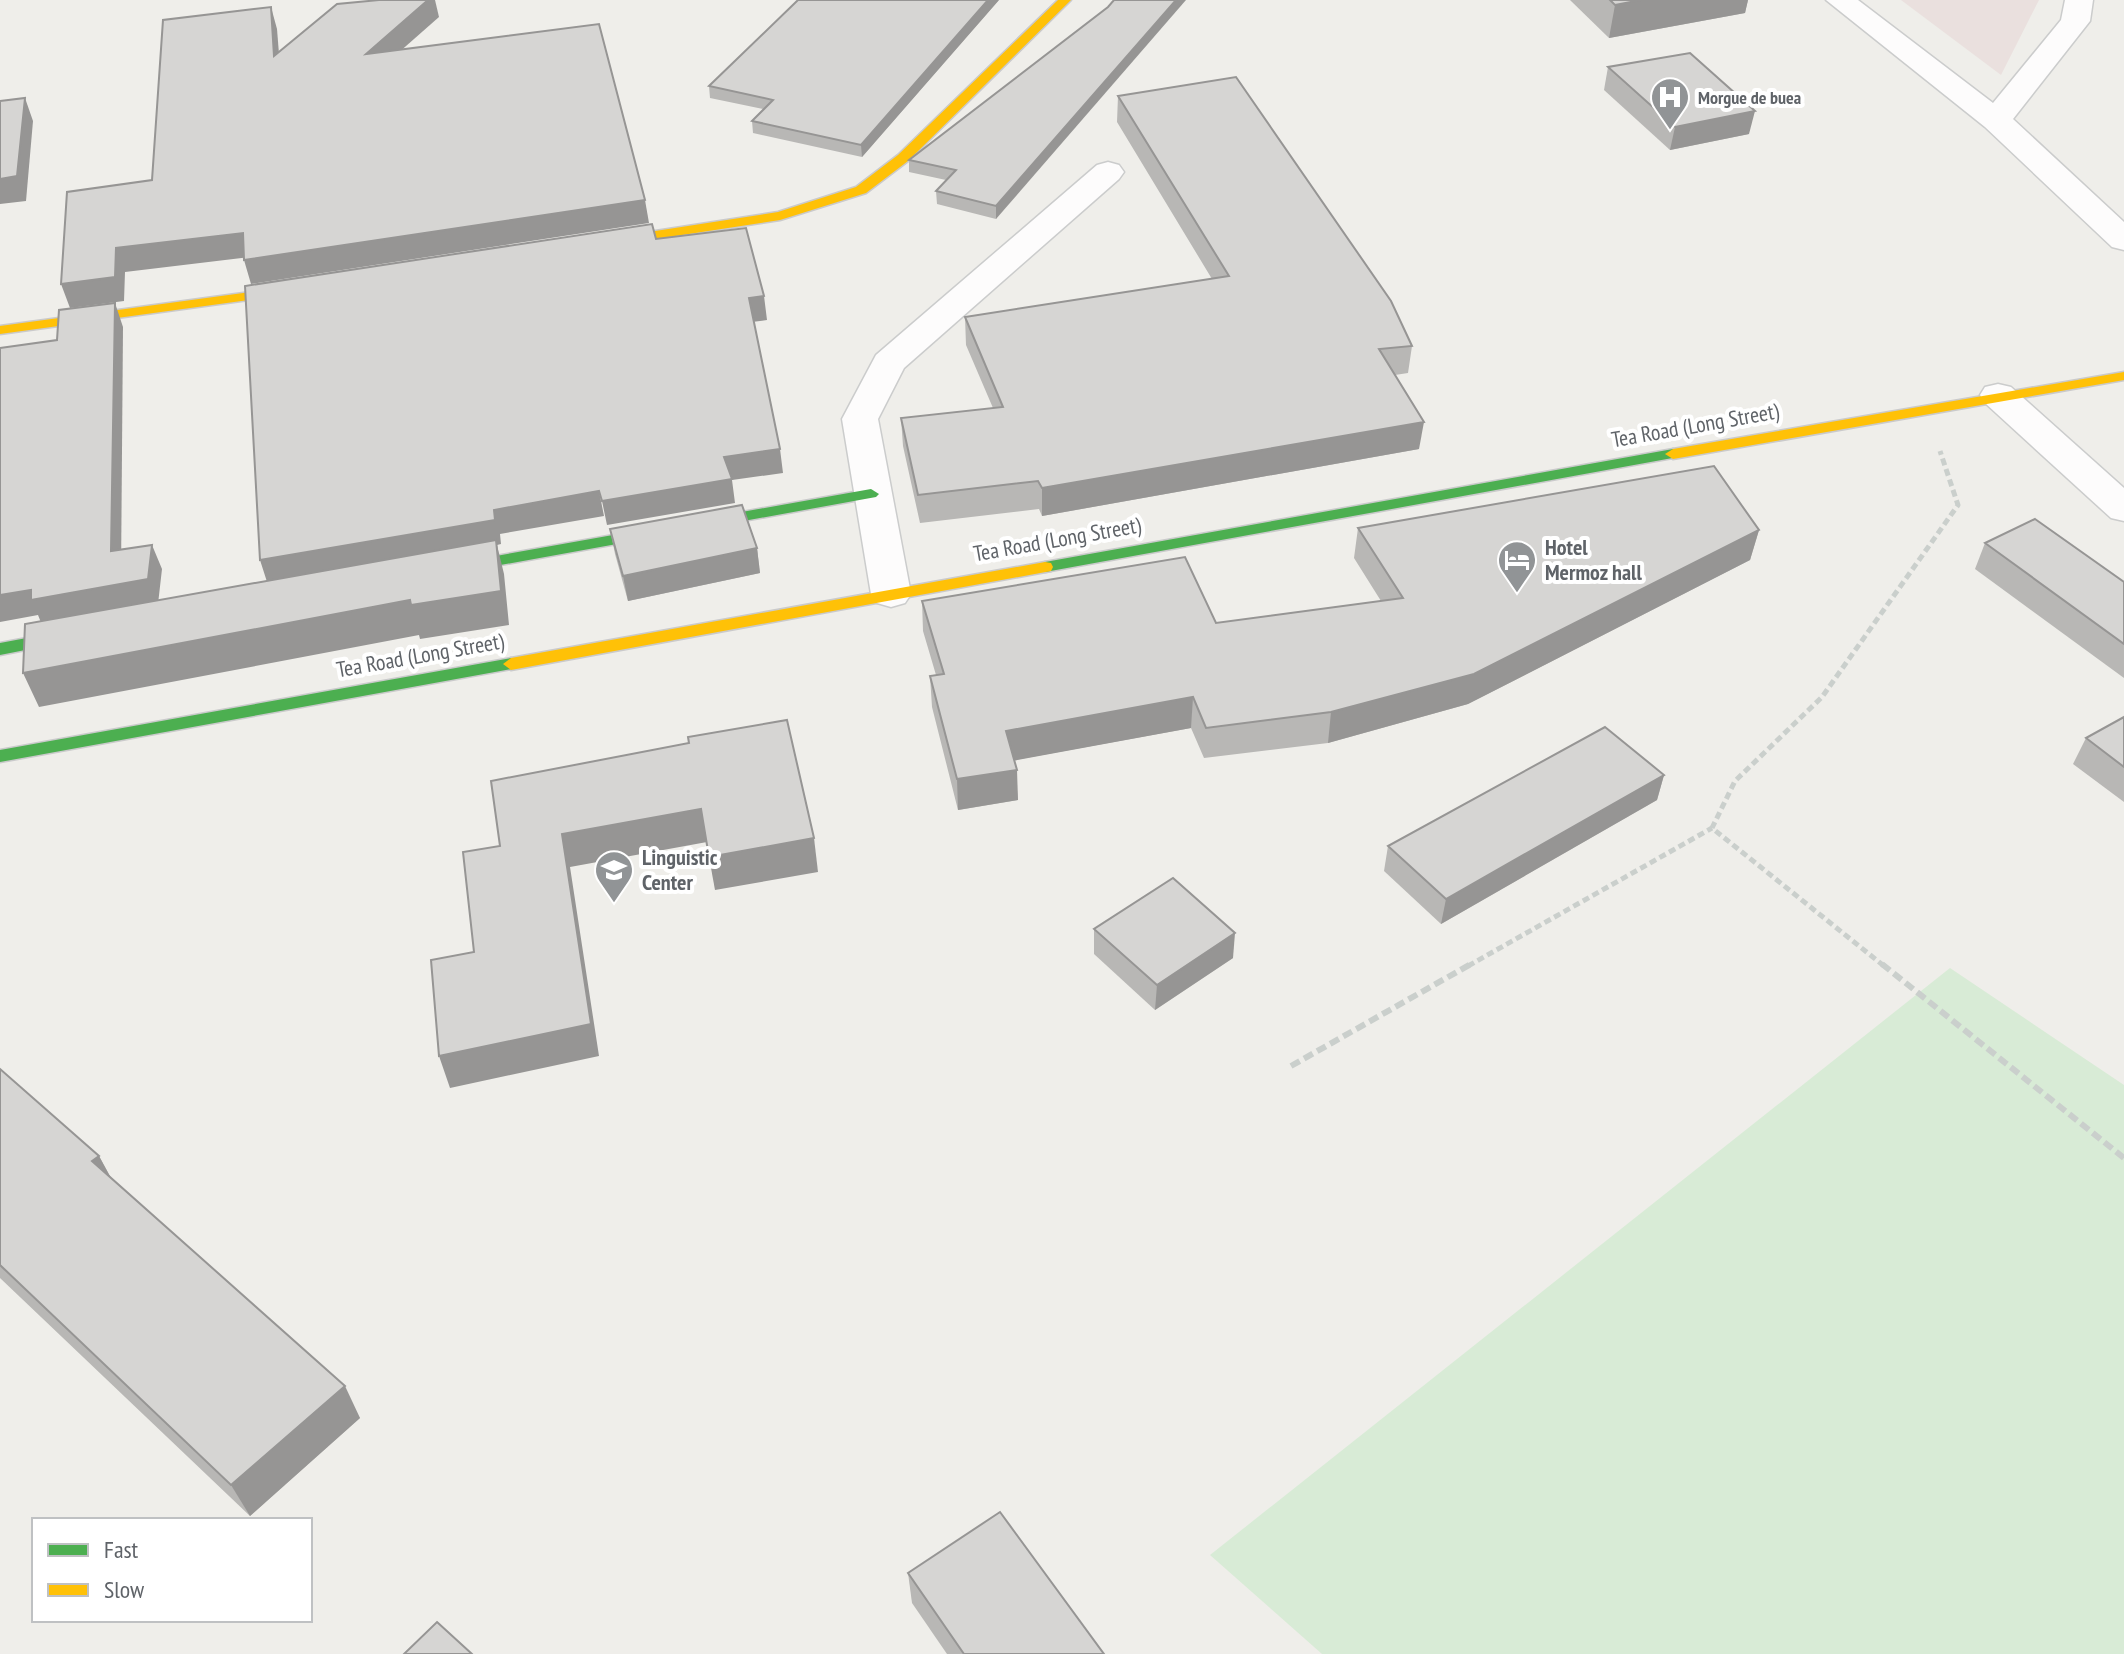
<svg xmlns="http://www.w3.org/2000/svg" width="2124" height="1654" viewBox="0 0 2124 1654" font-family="'PT Sans Narrow',sans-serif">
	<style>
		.medical { fill: #eae0de }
		.green { fill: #d8ebd6 }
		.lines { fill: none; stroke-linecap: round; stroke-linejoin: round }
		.street-casing { stroke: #cbcccc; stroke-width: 3 }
		.fast-casing { stroke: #cacacb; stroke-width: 3 }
		.slow-casing { stroke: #cacacb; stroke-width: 3 }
		.path-far1 { stroke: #cacfcc; stroke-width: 5; stroke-dasharray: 7 4; stroke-linecap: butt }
		.path { stroke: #cacfcc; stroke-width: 6; stroke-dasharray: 10 5; stroke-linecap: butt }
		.street { fill: #fdfcfc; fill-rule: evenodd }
		.fast { fill: #4caf50; fill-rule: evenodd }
		.slow { fill: #ffc107; fill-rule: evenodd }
		.wall { fill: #b8b7b5 }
		.shaded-wall { fill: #969594 }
		.building { fill: #d6d5d3; stroke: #969594; stroke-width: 2 }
		.labels { text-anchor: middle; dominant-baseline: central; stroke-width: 8; stroke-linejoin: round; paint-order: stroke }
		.far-poi-label { font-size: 18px; font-weight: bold; fill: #5f6368; stroke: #fff; text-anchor: start }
		.street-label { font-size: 22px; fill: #5f6368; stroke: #fff }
		.poi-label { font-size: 22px; font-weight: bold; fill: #5f6368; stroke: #fff; text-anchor: start }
	</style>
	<rect width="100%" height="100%" fill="#efeeea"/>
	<path class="medical" d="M 1901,0 L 2039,0 L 2001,75 Z"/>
	<path class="green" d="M 1950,968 L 2124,1085 L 2124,1654 L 1322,1654 L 1210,1555 Z"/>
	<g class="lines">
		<g class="street-casing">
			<g id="street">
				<path d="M 1826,0 L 1858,0 L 1993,103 L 2061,20 L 2065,0 L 2093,0 L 2090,21 L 2013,119 L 2124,222 L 2124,250 L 2112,247 L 1985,127 Z"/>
				<path d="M 1108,162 L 1119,165 L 1124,172 L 1119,179 L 904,368 L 878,419 L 911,594 L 905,603 L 891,607 L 877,603 L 871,594 L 842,419 L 876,355 L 1097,165 Z"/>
				<path d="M 1998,384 L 2011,387 L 2124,488 L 2124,521 L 2111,518 L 1985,403 L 1980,395 L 1985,387 Z"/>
			</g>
		</g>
		<g class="fast-casing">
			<g id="fast">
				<path d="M 1673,449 L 1681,454 L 1678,457 L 1045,572 L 1037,567 L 1045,562 Z"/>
				<path d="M 871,489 L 879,494 L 876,497 L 440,576 L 432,571 L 440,566 Z"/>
				<path d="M 85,627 L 93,633 L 91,637 L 0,655 L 0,643 Z"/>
				<path d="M 511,658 L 519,664 L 517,668 L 0,762 L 0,750 Z"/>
			</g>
		</g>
		<g class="slow-casing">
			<g id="slow">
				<path d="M 1058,0 L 1071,0 L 908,161 L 866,193 L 780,220 L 597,248 L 590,244 L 597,240 L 778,212 L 856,187 L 898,155 Z"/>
				<path d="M 303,285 L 310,289 L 308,292 L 0,334 L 0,326 Z"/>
				<path d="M 2124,372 L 2124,380 L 1673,459 L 1665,454 L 1673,449 Z"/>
				<path d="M 1045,562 L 1051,563 L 1053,567 L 1051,571 L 511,670 L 503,664 L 511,658 Z"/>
			</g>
		</g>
		<g class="path-far1">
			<path d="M 1468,966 L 1712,828"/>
			<path d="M 1884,966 L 1712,828 L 1735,781 L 1822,697 L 1958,505 L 1940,451"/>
		</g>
		<g class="path">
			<path d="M 1882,964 L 2124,1158"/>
			<path d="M 1291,1066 L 1471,964"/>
		</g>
		<use href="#street" class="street"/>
		<use href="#fast" class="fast"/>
		<use href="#slow" class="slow"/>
	</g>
	<g class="wall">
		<path d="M 999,0 L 862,157 L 753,133 L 752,121 L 763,109 L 710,98 L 709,86 Z"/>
		<path d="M 1570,0 L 1748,0 L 1745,13 L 1609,38 Z"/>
		<path d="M 1108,7 L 996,219 L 937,204 L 936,191 L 946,180 L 909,172 L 909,160 Z"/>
		<path d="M 1608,67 L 1749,134 L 1670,150 L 1604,90 Z"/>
		<path d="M 1118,96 L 1412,346 L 1408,373 L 1395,375 L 1419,449 L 1042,516 L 1039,509 L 920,523 L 903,446 L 901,418 L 993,408 L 966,345 L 965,317 L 1212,279 L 1117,122 Z"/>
		<path d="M 1358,528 L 1759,530 L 1750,560 L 1468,704 L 1328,743 L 1204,758 L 1191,728 L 1014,760 L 1018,800 L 958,810 L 932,707 L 930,676 L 936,675 L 923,631 L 922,601 L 1216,623 L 1381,601 L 1354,558 Z"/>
		<path d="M 610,529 L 757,548 L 760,573 L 628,601 L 615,554 Z"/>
		<path d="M 1985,543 L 2124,582 L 2124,678 L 1975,569 Z"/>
		<path d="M 2124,717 L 2124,802 L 2073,764 L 2086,738 Z"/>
		<path d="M 1664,775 L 1657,800 L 1441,924 L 1384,871 L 1388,846 Z"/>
		<path d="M 1094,929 L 1233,958 L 1155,1010 L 1094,954 Z"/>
		<path d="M 0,1069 L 99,1156 L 111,1178 L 360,1418 L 250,1516 L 0,1278 Z"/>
		<path d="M 908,1573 L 1104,1654 L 947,1654 L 912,1603 Z"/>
	</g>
	<g class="shaded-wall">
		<path d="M 428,0 L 435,0 L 439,17 L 372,76 L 366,54 Z"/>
		<path d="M 988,0 L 999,0 L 862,157 L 861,145 Z"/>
		<path d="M 1176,0 L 1186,0 L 996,219 L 996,206 Z"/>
		<path d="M 1641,0 L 1748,0 L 1745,13 L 1609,38 L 1615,5 Z"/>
		<path d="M 271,7 L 277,29 L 281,79 L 274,56 Z"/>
		<path d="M 25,98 L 33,121 L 26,201 L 0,204 L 0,179 Z"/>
		<path d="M 1755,111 L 1749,134 L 1670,150 L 1675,127 Z"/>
		<path d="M 645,200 L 649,223 L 251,284 L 244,260 Z"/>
		<path d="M 243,233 L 250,257 L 125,272 L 124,301 L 70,308 L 61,284 L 116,248 Z"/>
		<path d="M 764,296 L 767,320 L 752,322 L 749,298 Z"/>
		<path d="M 115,303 L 123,327 L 121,576 L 111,551 Z"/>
		<path d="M 1424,422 L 1419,449 L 1042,516 L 1042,488 Z"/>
		<path d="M 780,449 L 783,473 L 732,480 L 735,503 L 607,525 L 602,501 L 724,457 Z"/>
		<path d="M 599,491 L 604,516 L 500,534 L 501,544 L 497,545 L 504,574 L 509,625 L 420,639 L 419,635 L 39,707 L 23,673 L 410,600 L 501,591 L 268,585 L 260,560 L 494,510 Z"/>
		<path d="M 1759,530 L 1750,560 L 1468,704 L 1328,743 L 1331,712 Z"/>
		<path d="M 152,545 L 162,569 L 158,604 L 42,625 L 38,615 L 0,622 L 0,595 L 31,590 Z"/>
		<path d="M 757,548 L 760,573 L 628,601 L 623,576 Z"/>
		<path d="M 1193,697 L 1191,728 L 1007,762 L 1006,731 Z"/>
		<path d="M 1017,770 L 1018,800 L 958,810 L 957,779 Z"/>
		<path d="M 1664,775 L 1657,800 L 1441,924 L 1446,899 Z"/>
		<path d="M 701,809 L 707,842 L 570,867 L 599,1056 L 450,1088 L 439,1056 L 562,834 Z"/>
		<path d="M 814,838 L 818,872 L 715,890 L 709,857 Z"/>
		<path d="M 1235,933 L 1233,958 L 1155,1010 L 1157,985 Z"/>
		<path d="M 99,1156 L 118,1191 L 92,1161 Z"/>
		<path d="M 345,1386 L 360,1418 L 250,1516 L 231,1485 Z"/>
	</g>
	<g class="building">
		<path d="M 379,0 L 428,0 L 366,54 L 599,24 L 645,200 L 244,260 L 243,233 L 116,248 L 115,277 L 61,284 L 67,192 L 152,180 L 163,20 L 271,7 L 274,56 L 337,4 Z"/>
		<path d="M 798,0 L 988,0 L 861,145 L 752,121 L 773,100 L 709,86 Z"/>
		<path d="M 1114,0 L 1176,0 L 996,206 L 936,191 L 956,170 L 909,160 L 1108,7 Z"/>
		<path d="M 1610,0 L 1641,0 L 1615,5 Z"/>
		<path d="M 1690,53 L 1755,111 L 1675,127 L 1608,67 Z"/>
		<path d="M 1236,77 L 1391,301 L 1412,346 L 1379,349 L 1424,422 L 1042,488 L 1038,481 L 918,495 L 901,418 L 1003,407 L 965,317 L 1229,276 L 1118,96 Z"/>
		<path d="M 25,98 L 17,176 L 0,179 L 0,101 Z"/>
		<path d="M 652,224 L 656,239 L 746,228 L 764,296 L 749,298 L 780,449 L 724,457 L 732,479 L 602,501 L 599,491 L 494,510 L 495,520 L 260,560 L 245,286 Z"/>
		<path d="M 115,303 L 111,551 L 152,545 L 148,579 L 31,600 L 31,590 L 0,595 L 0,348 L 57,340 L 59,310 Z"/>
		<path d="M 1714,466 L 1759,530 L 1474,674 L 1331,712 L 1206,728 L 1193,697 L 1006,731 L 1017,770 L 957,779 L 930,676 L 944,674 L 922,601 L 1185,557 L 1216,623 L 1403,598 L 1358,528 Z"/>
		<path d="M 742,505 L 757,548 L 623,576 L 610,529 Z"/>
		<path d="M 2035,519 L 2124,582 L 2124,644 L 1985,543 Z"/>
		<path d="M 496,540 L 501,591 L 411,605 L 410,600 L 23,673 L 25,624 Z"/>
		<path d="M 2124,717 L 2124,767 L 2086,738 Z"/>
		<path d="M 787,720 L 814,838 L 709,857 L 701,809 L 562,834 L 591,1024 L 439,1056 L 431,960 L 474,952 L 463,852 L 500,846 L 491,781 L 689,743 L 688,737 Z"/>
		<path d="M 1605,727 L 1664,775 L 1446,899 L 1388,846 Z"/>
		<path d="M 1173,878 L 1235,933 L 1157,985 L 1094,929 Z"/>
		<path d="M 0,1069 L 99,1156 L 92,1161 L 345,1386 L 231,1485 L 0,1265 Z"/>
		<path d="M 1000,1512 L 1104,1654 L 964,1654 L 908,1573 Z"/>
		<path d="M 437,1622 L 472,1654 L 404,1654 Z"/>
	</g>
	<defs>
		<g id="hospital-pin" transform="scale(2)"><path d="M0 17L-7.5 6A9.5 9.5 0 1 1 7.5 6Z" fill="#919496" stroke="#fff"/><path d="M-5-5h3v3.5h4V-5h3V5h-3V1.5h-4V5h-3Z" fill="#fff"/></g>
		<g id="hotel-pin" transform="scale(2)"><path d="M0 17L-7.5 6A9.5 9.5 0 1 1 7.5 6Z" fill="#919496" stroke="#fff"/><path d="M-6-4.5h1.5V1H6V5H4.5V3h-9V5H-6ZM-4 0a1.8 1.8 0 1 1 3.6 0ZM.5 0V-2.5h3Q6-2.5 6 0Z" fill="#fff"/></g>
		<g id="school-pin" transform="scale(2)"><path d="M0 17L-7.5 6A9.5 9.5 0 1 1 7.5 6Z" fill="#919496" stroke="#fff"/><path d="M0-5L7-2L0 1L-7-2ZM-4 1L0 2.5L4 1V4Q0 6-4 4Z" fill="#fff"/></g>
	</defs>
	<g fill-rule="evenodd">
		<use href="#hospital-pin" x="1670" y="97"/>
		<use href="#hotel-pin" x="1517" y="560"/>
		<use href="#school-pin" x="614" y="870"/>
	</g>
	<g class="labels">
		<g class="far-poi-label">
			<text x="1698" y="97">Morgue de buea</text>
		</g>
		<g class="street-label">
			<text transform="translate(1695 425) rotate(-10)">Tea Road (Long Street)</text>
			<text transform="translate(1057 539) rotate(-10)">Tea Road (Long Street)</text>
			<text transform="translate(420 655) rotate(-10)">Tea Road (Long Street)</text>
		</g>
		<g class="poi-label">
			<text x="1545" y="547">Hotel<tspan x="1545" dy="25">Mermoz hall</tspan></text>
			<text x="642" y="857">Linguistic<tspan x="642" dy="25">Center</tspan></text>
		</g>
	</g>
	<rect x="32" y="1518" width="280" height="104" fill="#ffffff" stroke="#bfc1c3" stroke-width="2"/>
	<rect x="48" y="1544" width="40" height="12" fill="#4caf50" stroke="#bfc1c3" stroke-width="2"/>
	<text x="104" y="1558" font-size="24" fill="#5f6368">Fast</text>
	<rect x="48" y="1584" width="40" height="12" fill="#ffc107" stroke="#bfc1c3" stroke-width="2"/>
	<text x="104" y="1598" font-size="24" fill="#5f6368">Slow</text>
</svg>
